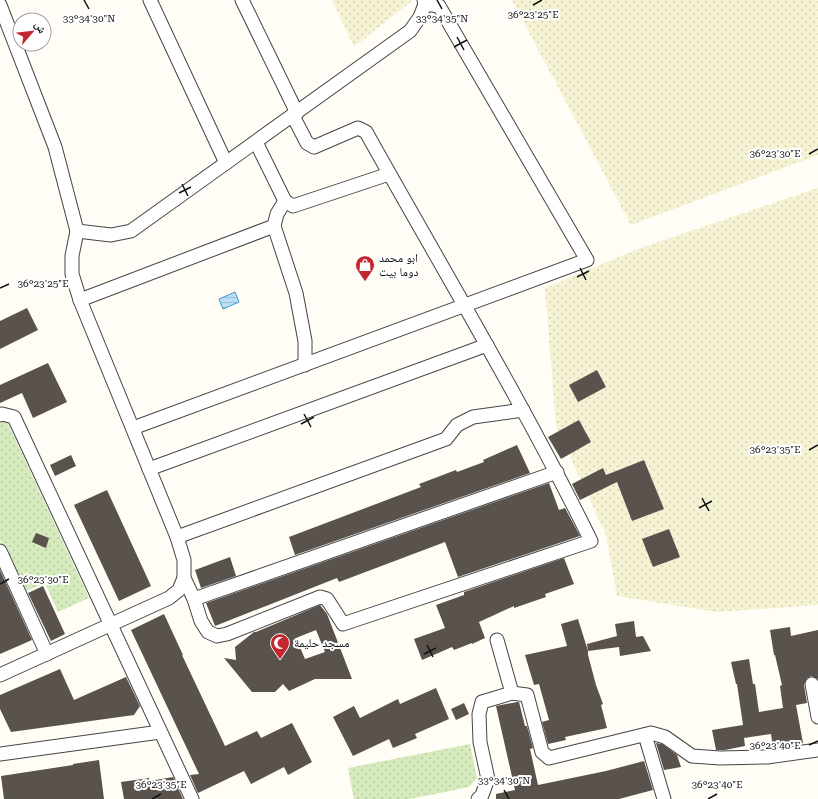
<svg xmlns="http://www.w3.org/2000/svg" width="818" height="799" viewBox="0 0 818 799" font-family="'Roboto Serif','Noto Naskh Arabic',serif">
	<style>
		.farmland { fill: url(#farmland-dots) }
		.park { fill: url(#park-dots) }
		.water { fill: url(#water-rules); stroke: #3f96cf }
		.building { fill: #5a524d; fill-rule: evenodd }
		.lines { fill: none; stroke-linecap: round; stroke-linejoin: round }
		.minor-casing { stroke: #444; stroke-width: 15 }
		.minor { stroke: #fff; stroke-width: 13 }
		.ticks { fill: none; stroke: #111; stroke-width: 1.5 }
		.labels { text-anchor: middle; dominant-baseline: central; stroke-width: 4; stroke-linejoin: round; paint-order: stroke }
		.poi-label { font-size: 12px; fill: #111; stroke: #fff; text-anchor: start }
		.ticks-label { font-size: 10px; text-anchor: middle; fill: #111; stroke: #fff; stroke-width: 4; stroke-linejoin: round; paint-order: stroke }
	</style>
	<defs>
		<pattern id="farmland-dots" width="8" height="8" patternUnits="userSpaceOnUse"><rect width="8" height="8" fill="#f6f3d4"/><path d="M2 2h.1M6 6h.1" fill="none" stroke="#d2cfb5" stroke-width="1.8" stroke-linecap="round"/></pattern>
		<pattern id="park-dots" width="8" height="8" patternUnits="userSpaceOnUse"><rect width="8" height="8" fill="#d5ebbd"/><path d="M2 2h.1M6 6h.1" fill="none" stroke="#b6c8a1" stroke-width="1.8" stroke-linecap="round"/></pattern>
		<pattern id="water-rules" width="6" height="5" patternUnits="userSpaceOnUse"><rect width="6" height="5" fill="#b9e0f7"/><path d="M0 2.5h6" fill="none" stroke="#9ebfd3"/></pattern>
	</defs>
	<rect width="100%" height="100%" fill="#fffdf5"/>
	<g class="farmland">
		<path d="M 332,0 L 413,0 L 354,47 Z"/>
		<path d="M 512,0 L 818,0 L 818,155 L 631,225 Z"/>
		<path d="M 818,188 L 818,605 L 717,612 L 617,596 L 606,535 L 556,426 L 545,288 L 640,248 Z"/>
	</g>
	<g class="park">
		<path d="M 6,419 L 89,598 L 58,612 L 45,583 L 24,592 L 0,540 L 0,422 Z"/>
		<path d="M 470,744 L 477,778 L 469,787 L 410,799 L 354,799 L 348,768 Z"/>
	</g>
	<path class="water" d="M 235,292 L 239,302 L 223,309 L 219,299 Z"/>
	<g class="building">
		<path d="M 27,308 L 38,330 L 0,349 L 0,321 Z"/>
		<path d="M 48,363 L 67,402 L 33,418 L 22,393 L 0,403 L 0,385 Z"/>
		<path d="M 597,370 L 606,387 L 578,402 L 569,385 Z"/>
		<path d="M 579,420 L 591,442 L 561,459 L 548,437 Z"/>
		<path d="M 517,445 L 530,473 L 295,555 L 289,537 L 421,487 L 419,484 L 456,470 L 457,472 L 484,462 L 483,460 Z"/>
		<path d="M 71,455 L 76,466 L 55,476 L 50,465 Z"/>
		<path d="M 644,460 L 664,509 L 632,521 L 617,482 L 580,500 L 572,484 L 603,468 L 606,475 Z"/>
		<path d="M 549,483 L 559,510 L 565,508 L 580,536 L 458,577 L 445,542 L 339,582 L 337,578 L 215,626 L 206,603 Z"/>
		<path d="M 107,490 L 151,586 L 119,601 L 74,505 Z"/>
		<path d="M 669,529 L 680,557 L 653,567 L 642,539 Z"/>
		<path d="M 36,533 L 49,538 L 46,548 L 32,542 Z"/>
		<path d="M 230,557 L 236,576 L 201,588 L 195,570 Z"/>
		<path d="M 564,558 L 574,584 L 545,594 L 546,597 L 514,608 L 514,606 L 479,622 L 485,638 L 472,644 L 472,643 L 454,650 L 452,647 L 422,660 L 414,639 L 445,628 L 436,605 L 464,595 L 464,592 Z"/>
		<path d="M 0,570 L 32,640 L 0,654 Z"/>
		<path d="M 43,586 L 65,634 L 51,641 L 28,593 Z"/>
		<path d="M 320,605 L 327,614 L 352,679 L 315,679 L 289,691 L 283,684 L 275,692 L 252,692 L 224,658 L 236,660 L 235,647 L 254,632 L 256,632 ZM 316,630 L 325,652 L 305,659 L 296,638 Z"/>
		<path d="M 164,614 L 183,655 L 182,655 L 225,746 L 257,731 L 261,738 L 292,723 L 312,762 L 288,775 L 284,767 L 251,784 L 244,771 L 198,793 L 190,775 L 199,774 L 131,630 Z"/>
		<path d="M 578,619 L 588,651 L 588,655 L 596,685 L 603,704 L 601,705 L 607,728 L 565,737 L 566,740 L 548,744 L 542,722 L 549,720 L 539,684 L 534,685 L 525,655 L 567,646 L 561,624 Z"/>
		<path d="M 634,621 L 636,637 L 643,636 L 651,651 L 620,656 L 619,647 L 588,651 L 587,644 L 617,636 L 615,624 Z"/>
		<path d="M 790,627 L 791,636 L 818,630 L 818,679 L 811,676 L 807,678 L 804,685 L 807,703 L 796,705 L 803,743 L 773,748 L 771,734 L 744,738 L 745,746 L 725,750 L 716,750 L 712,730 L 743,725 L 737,684 L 736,684 L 731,662 L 749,659 L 753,684 L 755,684 L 759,712 L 783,708 L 780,686 L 782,685 L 775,655 L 774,655 L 770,630 Z"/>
		<path d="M 60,669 L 74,700 L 126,677 L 140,706 L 134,715 L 11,732 L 0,709 L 0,695 Z"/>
		<path d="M 436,688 L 449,719 L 415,734 L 417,738 L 393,748 L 389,739 L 353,756 L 333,717 L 354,706 L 360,718 L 398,699 L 400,704 Z"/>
		<path d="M 517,702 L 519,702 L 525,726 L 527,726 L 533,748 L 530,749 L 538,785 L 606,771 L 644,761 L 653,790 L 619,799 L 496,799 L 496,794 L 515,790 L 496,706 Z"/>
		<path d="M 464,703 L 469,714 L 456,720 L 451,709 Z"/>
		<path d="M 656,743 L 662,744 L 677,755 L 681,767 L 664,770 Z"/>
		<path d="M 99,760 L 104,799 L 4,799 L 1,776 L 73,765 L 73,764 Z"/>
		<path d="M 173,777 L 183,799 L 124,799 L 121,782 L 149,778 L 150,781 Z"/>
	</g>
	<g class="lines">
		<g class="minor-casing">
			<g id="minor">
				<path d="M 150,0 L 226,163"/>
				<path d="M 242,0 L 297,113"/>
				<path d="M 0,5 L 55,147 L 77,231 L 72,256 L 72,274 L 80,300 L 177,537 L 184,560 L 184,578 L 194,599 L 201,621 L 208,632 L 217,636 L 227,634 L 320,597 L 327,599 L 343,624 L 591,541 C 522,401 442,268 366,132 L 358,128 L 314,147 L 307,143 L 293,116"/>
				<path d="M 256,142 L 285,201 L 293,206 L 389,174"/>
				<path d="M 285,201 L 277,214 L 274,226 L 296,293 L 305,341 L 305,365"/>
				<path d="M 77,231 L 111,235 L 131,231 L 410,31 L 420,17 L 425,4"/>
				<path d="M 80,300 L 274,226"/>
				<path d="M 0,415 L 2,414 L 14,417 L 192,799"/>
				<path d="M 133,428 L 587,260 L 439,6 L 425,4 L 424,0"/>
				<path d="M 149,469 L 487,345"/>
				<path d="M 177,537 L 446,439 L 457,425 L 473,417 L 523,410"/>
				<path d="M 0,551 L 47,654"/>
				<path d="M 194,599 L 557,472"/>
				<path d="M 497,640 L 512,693"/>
				<path d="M 0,675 L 169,598 L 179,590 L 184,578"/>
				<path d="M 812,684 L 818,717"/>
				<path d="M 645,735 L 664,799"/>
				<path d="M 0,754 L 160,732"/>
				<path d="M 478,799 L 482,795 L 488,779 L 480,742 L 479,714 L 482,702 L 512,693 L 527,695 L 542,752 L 549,758 L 651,733 L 665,737 L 692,756 L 720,758 L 767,757 L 818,750"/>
			</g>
		</g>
		<use href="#minor" class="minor"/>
	</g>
	<path class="ticks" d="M 84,0 L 89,9M 437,0 L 442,9M 533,5 L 542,0M 457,37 L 464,50M 454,47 L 467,40M 809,154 L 818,149M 182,184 L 188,196M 179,193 L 191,187M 580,268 L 586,280M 577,277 L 589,271M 0,288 L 9,284M 304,414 L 311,427M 301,424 L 314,417M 809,450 L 818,445M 702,498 L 709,511M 699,508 L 712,501M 0,584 L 9,579M 427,645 L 433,657M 424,654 L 436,648M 809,745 L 818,741M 504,790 L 509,799M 152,799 L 161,794M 708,799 L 717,794"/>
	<defs>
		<g id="shop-pin" transform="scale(1)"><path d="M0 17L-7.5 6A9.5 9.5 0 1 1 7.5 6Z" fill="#c4262e" stroke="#fff"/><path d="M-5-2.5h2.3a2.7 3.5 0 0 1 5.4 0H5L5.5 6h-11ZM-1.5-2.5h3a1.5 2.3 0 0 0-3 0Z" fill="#fff"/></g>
		<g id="mosque-pin" transform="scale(1)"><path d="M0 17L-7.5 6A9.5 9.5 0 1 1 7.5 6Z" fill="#c4262e" stroke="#fff"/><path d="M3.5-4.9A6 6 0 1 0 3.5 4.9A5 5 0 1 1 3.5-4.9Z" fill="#fff"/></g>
	</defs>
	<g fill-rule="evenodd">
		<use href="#shop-pin" x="365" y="265"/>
		<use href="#mosque-pin" x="280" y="643"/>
	</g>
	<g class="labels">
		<g class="poi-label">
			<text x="379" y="258">ابو محمد<tspan x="379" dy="14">دوما بيت</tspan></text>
			<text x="294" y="643">مسجد حليمة</text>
		</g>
	</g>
	<g class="ticks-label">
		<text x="533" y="18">36°23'25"E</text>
		<text x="89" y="22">33°34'30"N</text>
		<text x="442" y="22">33°34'35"N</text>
		<text x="775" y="157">36°23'30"E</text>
		<text x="43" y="287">36°23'25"E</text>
		<text x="775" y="453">36°23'35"E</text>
		<text x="43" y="583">36°23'30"E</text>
		<text x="775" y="749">36°23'40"E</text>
		<text x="504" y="784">33°34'30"N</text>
		<text x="161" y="788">36°23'35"E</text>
		<text x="717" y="788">36°23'40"E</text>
	</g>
	<g transform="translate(32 32) rotate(62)"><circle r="19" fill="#ffffff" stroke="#a0a0a0"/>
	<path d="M0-3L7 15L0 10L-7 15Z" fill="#c4262e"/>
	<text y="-6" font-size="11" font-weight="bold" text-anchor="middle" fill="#111111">ش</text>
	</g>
</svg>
